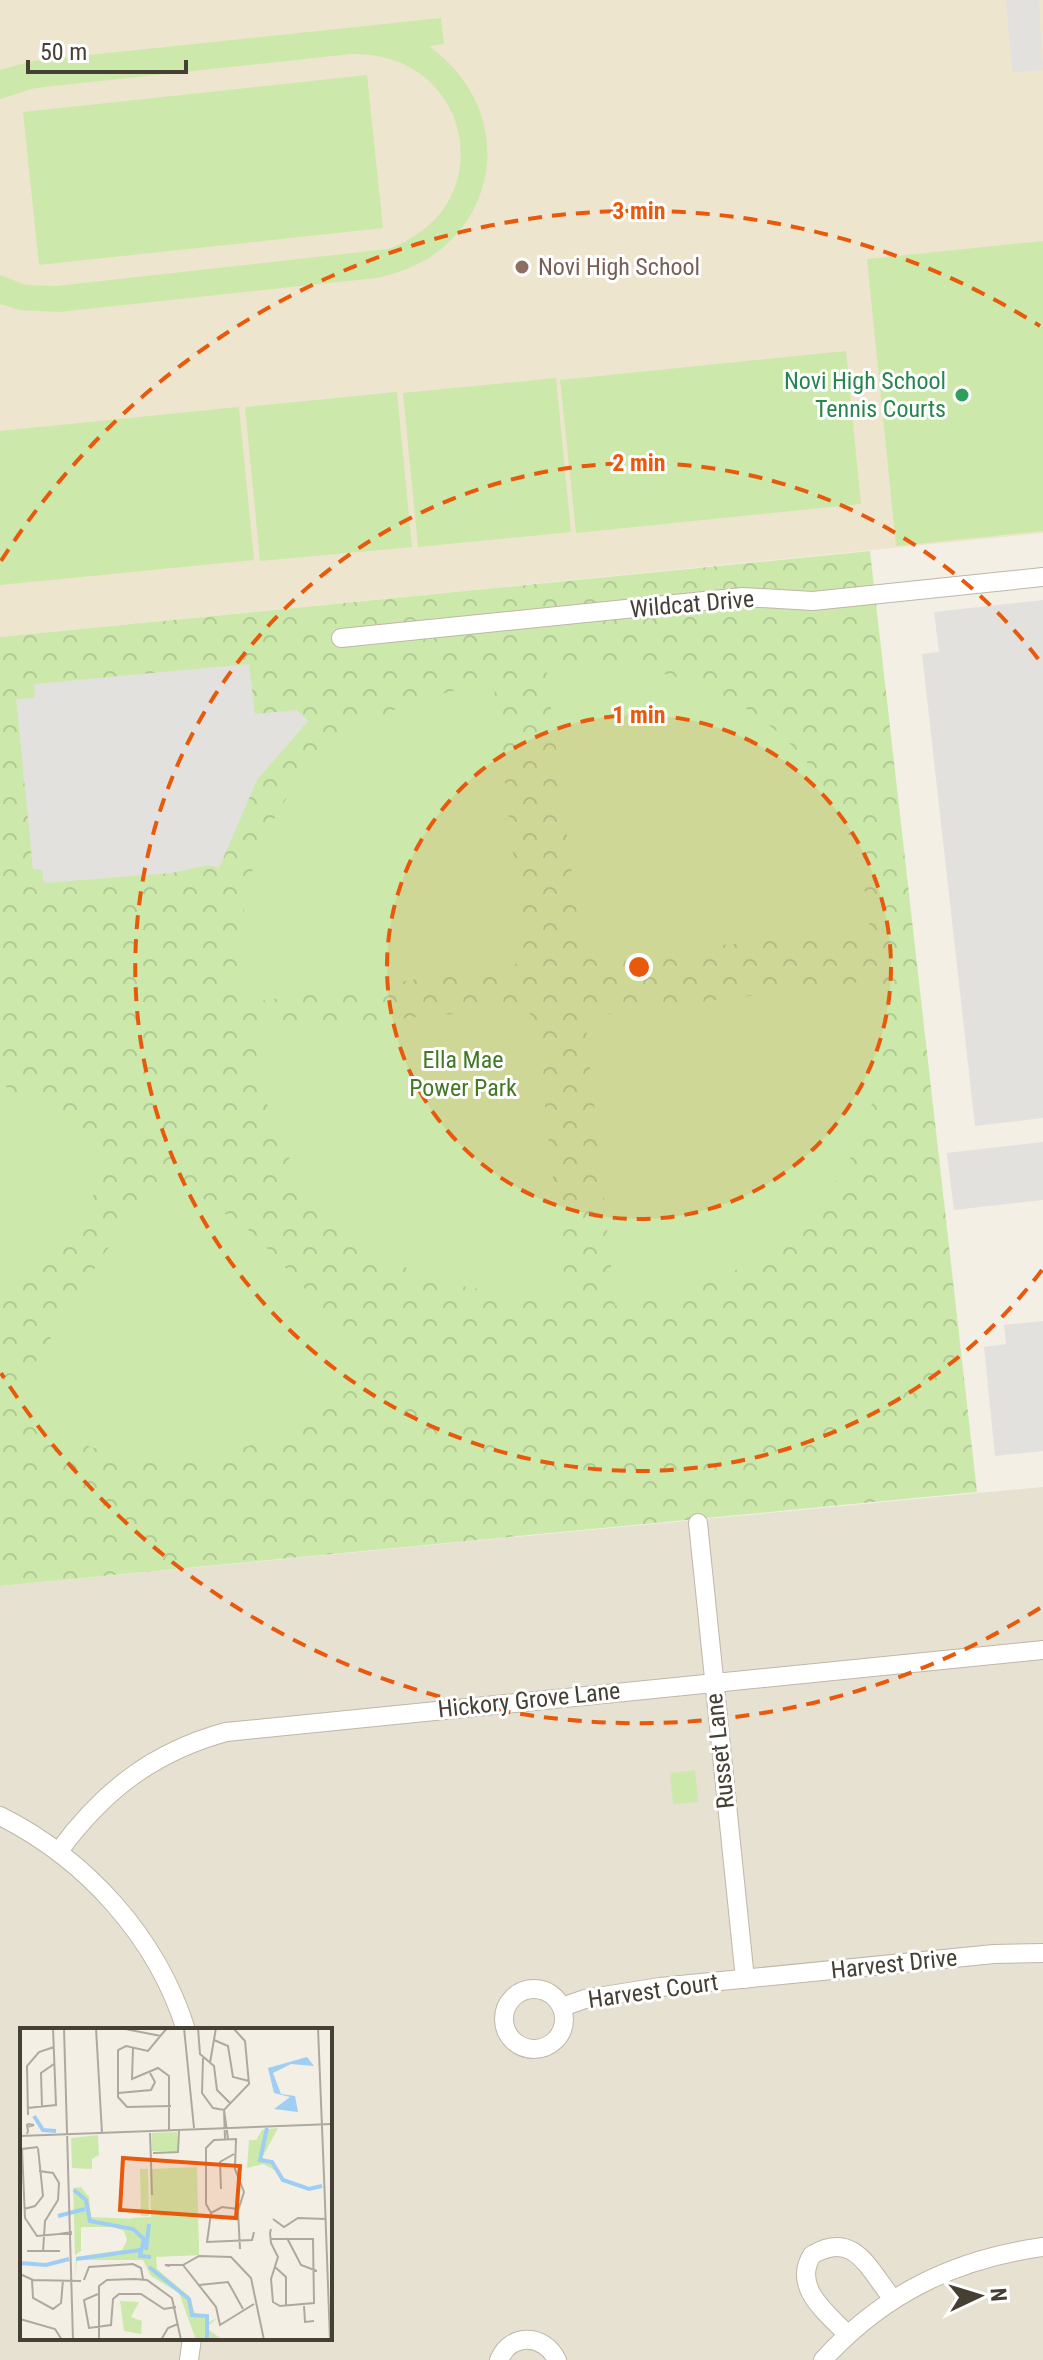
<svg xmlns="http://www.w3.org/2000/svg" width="1043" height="2360" viewBox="0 0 1043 2360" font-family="'Roboto Condensed',sans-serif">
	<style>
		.residential { fill: #e7e1d2; fill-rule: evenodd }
		.education { fill: #ede5ce }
		.park { fill: url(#park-crowns) }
		.garden { fill: #cce9ab }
		.parking { fill: #e3e1dd }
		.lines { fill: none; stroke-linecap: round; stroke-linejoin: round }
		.minor-casing { stroke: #bfb7a7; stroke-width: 20 }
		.minor { stroke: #fff; stroke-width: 18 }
		.ring { fill: none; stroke: #e8590c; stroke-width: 4; stroke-dasharray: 14 10 }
		.education-dot { fill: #8d6e63; stroke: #fff; stroke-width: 3 }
		.leisure-dot { fill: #2e9e5b; stroke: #fff; stroke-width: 3 }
		.labels { text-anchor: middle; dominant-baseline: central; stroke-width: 6; stroke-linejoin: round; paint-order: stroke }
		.education-label { font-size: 24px; fill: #785e54; stroke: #fff; text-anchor: start }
		.leisure-label { font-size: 24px; fill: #27864d; stroke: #fff; text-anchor: end }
		.street-label { font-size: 24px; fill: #453f34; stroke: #fff }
		.park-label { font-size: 24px; fill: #437925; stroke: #fff }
		.inset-river { fill: none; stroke: #9ecef3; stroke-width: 4 }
		.inset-road { fill: none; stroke: #ada99e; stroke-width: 2 }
		.view { fill: #e8590c; fill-opacity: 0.15; stroke: #e8590c; stroke-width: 4 }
		.inset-edge { fill: none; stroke: #453f34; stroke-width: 4 }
		.centre { fill: #e8590c; stroke: #fff; stroke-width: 4 }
		.ring-label { font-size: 24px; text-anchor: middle; font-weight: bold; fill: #e8590c; stroke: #fff; stroke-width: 6; stroke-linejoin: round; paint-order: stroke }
	</style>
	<defs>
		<pattern id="park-crowns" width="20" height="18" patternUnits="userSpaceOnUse" patternTransform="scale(2)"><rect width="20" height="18" fill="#cce9ab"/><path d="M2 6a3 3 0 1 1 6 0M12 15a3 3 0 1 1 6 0" fill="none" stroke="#b1c994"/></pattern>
	</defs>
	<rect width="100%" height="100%" fill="#f3efe5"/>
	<path class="residential" d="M 1043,1487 L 1043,2360 L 0,2360 L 0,1586 ZM 22,2030 L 330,2030 L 330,2338 L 22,2338 Z"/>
	<path class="education" d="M 0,0 L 1043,0 L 1043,533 L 0,637 Z"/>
	<path class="park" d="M 870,551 L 977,1492 L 0,1586 L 0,637 Z"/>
	<g class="garden">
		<path d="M 441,18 L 444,44 L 429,46 C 528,118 495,256 376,278 L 59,312 L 20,310 L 0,304 L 0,275 L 26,285 L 56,286 L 388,249 C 504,208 474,51 351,54 L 35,88 L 0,99 L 0,70 L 32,61 Z"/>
		<path d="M 367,75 L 383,228 L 39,265 L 23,112 Z"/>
		<path d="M 1043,241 L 1043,531 L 896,546 L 867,259 Z"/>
		<path d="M 846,351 L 861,504 L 576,533 L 560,380 Z"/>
		<path d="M 556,378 L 571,532 L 418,547 L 403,393 Z"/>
		<path d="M 397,392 L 412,547 L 260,561 L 245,407 Z"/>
		<path d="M 239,407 L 254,560 L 0,585 L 0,431 Z"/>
		<path d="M 581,664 C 744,664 857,767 870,930 L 593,958 L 581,947 L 546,668 Z"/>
		<path d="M 494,685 L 524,954 L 514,966 L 244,1003 C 221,833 321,701 494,685 Z"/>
		<path d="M 876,980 C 880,1017 883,1053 875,1090 C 850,1214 736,1296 615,1305 L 586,1027 L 598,1015 Z"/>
		<path d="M 524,1008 L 535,1019 L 566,1291 C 393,1308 267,1206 254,1031 Z"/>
		<path d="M 0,1083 L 47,1111 L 98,1157 L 101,1184 L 66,1236 L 0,1303 Z"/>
		<path d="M 188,1188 L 254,1234 L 366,1355 C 363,1363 360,1375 355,1383 C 345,1397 326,1408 312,1417 C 243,1459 155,1474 78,1442 C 54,1431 34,1413 14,1396 L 105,1252 L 160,1190 Z"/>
		<path d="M 695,1770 L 698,1802 L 673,1804 L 670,1773 Z"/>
	</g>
	<g class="parking">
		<path d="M 1006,0 L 1039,0 L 1043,70 L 1012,72 Z"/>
		<path d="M 1043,600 L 1043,1118 L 975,1126 L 922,654 L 939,652 L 934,612 Z"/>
		<path d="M 249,664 L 255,714 L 297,710 L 308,721 L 257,780 L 219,868 L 208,865 L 172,873 L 44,883 L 42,870 L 33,869 L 16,699 L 35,698 L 34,684 Z"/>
		<path d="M 1043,1142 L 1043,1200 L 954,1210 L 947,1153 Z"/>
		<path d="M 1043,1321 L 1043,1451 L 995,1456 L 984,1347 L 1006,1344 L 1004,1325 Z"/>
	</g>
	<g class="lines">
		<g class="minor-casing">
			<g id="minor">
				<path d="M 341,638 L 743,597 L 813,601 L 1043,577"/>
				<path d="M 698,1523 L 745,1979"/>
				<path d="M 0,1816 C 86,1859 157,1937 186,2030"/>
				<path d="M 59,1851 C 103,1791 153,1752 226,1732 L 1043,1650"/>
				<circle cx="534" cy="2019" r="30"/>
				<path d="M 562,2007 L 585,1999 L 660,1987 L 994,1954 L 1043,1953"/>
				<path d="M 847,2334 C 826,2312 792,2287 812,2255 C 854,2230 868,2268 892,2298"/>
				<path d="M 189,2360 L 192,2338"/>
				<path d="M 499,2360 C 511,2332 544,2334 557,2360"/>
				<path d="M 823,2360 C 883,2294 955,2259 1043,2247"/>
			</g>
		</g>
		<use href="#minor" class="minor"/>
	</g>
	<circle cx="639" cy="967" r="252" fill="#e8590c" fill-opacity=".12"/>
	<g class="ring">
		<circle cx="639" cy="967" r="252"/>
		<path d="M1042 1270A504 504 0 1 1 1042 664"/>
		<path d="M1040 1608A756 756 0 0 1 1 1373M1 561A756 756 0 0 1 1040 326"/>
	</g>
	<circle class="education-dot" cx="522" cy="267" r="8"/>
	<circle class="leisure-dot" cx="962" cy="395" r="8"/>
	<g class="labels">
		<g class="education-label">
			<text x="538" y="267">Novi High School</text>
		</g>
		<g class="leisure-label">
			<text x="946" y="381">Novi High School<tspan x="946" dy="28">Tennis Courts</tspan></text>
		</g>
		<g class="street-label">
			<text transform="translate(692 604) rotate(-5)">Wildcat Drive</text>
			<text transform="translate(529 1700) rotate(-6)">Hickory Grove Lane</text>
			<text transform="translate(720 1751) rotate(-96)">Russet Lane</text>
			<text transform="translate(894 1964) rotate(-6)">Harvest Drive</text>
			<text transform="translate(653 1991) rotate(-8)">Harvest Court</text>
		</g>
		<g class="park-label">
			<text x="463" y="1060">Ella Mae<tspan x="463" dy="28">Power Park</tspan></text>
		</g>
	</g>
	<g transform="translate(20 2028)">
		<rect width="312" height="312" fill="#f3efe5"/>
		<path d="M 157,104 L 158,123 L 132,123 L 132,105 Z" fill="#cce9ab"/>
		<path d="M 61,159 L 69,169 L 71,189 L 178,194 L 179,227 L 136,229 L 137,241 L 169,268 L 175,285 L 183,287 L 187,295 L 197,290 L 186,300 L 203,312 L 176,312 L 159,265 L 131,248 L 123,232 L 57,232 L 55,251 L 56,229 L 102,222 L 107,212 L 104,203 L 94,199 L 61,199 L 61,223 L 55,227 L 53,160 ZM 100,273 L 119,274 L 111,289 L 122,293 L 121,306 L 104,303 Z" fill="#cce9ab"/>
		<path d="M 258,100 L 242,130 L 252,133 L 258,144 L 243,136 L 227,140 L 229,112 L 236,112 L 242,102 Z" fill="#cce9ab"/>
		<path d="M 78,107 L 79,127 L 72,131 L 72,141 L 52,140 L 51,110 ZM 177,139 L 179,227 L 111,229 L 111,190 L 131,189 L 130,141 Z" fill="#cce9ab"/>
		<path d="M 120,141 L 128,141 L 129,188 L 121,188 Z" fill="#cce9ab"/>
		<path d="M 287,29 L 294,38 L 271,36 L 253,45 L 261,66 L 275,68 L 278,84 L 254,81 L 270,69 L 254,65 L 248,40 Z" fill="#9ecef3"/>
		<path class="inset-river" d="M 14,88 L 23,102 L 36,103M 247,100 L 240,132 L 252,134 L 263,152 L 289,161 L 302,158M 54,162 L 66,172 L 70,193 L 113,201 L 124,211 L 120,228 L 131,229M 38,188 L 65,181M 126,222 L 129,196M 56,231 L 121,222M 0,235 L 26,237 L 49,231M 129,239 L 169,271 L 172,287 L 187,288 L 187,312"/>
		<path class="inset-road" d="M 44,0 L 53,312M 76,0 L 82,105M 100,0 L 141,8M 147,0 L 128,23 L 106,18 L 98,22 L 98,69 L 107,79 L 151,78M 164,0 L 174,100M 178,0 L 180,26 L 194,38 L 197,62 L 210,75M 298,0 L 304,148M 194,12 L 208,18 L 213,49 L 229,53M 113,20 L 112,51 L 138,40 L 149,48 L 149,102M 183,30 L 182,65 L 193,80 L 204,82 L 229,56 L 225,13 L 213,0M 190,35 L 196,0M 98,65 L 131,62 L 135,54 L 130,45M 22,79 L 21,45 L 34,36M 7,80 L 36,77 L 33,0M 8,87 L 7,38 L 19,24 L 34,19M 130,103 L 132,167M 7,106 L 8,103 L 7,97 L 8,96 L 14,97 L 7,99M 0,108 L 312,96M 205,111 L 204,82 L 208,111M 18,119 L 2,121 L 5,190 L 17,208 L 39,206M 133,125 L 158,124 L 159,102M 19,143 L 33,145 L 39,155 L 38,172 L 25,193 L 23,224M 304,148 L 310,312M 201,161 L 200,134 L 214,126M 4,181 L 15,178 L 23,168 L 18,120M 218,181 L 202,179 L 191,185 L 187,214 L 232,212 L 234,204M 191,185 L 186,176 L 186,120 L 194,112 L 216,111 L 215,141 L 224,164 L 218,183 L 220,221M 253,191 L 264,199 L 278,190 L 306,191M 52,204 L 39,206 L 52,206M 267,210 L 281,237 L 297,243M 250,211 L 293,211 L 294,275 L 260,278 L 253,274 L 251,251 L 258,229 L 251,215 L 250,205 L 251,201M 7,223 L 40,223M 163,237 L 196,279 L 200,297 L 234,276M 150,238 L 145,237 L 163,237 L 179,228 L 211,229 L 231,250 L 244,312M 255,239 L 266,249 L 266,278M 0,246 L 13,252 L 61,253M 12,252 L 13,270 L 33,281 L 41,275 L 43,252M 64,252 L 69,239 L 113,236 L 121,240 L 123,251M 179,257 L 208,254 L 223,281M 78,266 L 64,272 L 69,300 L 91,297 L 93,271 L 99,266 L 121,266 L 144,281 L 156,279M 284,278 L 285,294 L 294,293M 0,291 L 35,301 L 42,312M 79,312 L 79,258 L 87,252 L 114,251 L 127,252 L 152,270 L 161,312M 141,312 L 148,300 L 158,296"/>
		<path class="view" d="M 103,130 L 220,138 L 216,190 L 100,182 Z"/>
		<rect width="312" height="312" class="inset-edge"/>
	</g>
	<circle cx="639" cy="967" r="12" class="centre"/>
	<g class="ring-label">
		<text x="639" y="219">3 min</text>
		<text x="639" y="471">2 min</text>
		<text x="639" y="723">1 min</text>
	</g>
	<g transform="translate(979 2296) rotate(86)" stroke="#ffffff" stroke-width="6" paint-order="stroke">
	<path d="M0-6L14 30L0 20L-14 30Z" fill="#453f34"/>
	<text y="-12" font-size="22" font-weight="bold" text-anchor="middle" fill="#453f34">N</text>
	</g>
	<path d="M28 60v12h158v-12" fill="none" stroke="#453f34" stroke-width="4"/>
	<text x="40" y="60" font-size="24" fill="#453f34" stroke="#ffffff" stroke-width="6" paint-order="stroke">50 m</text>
</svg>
